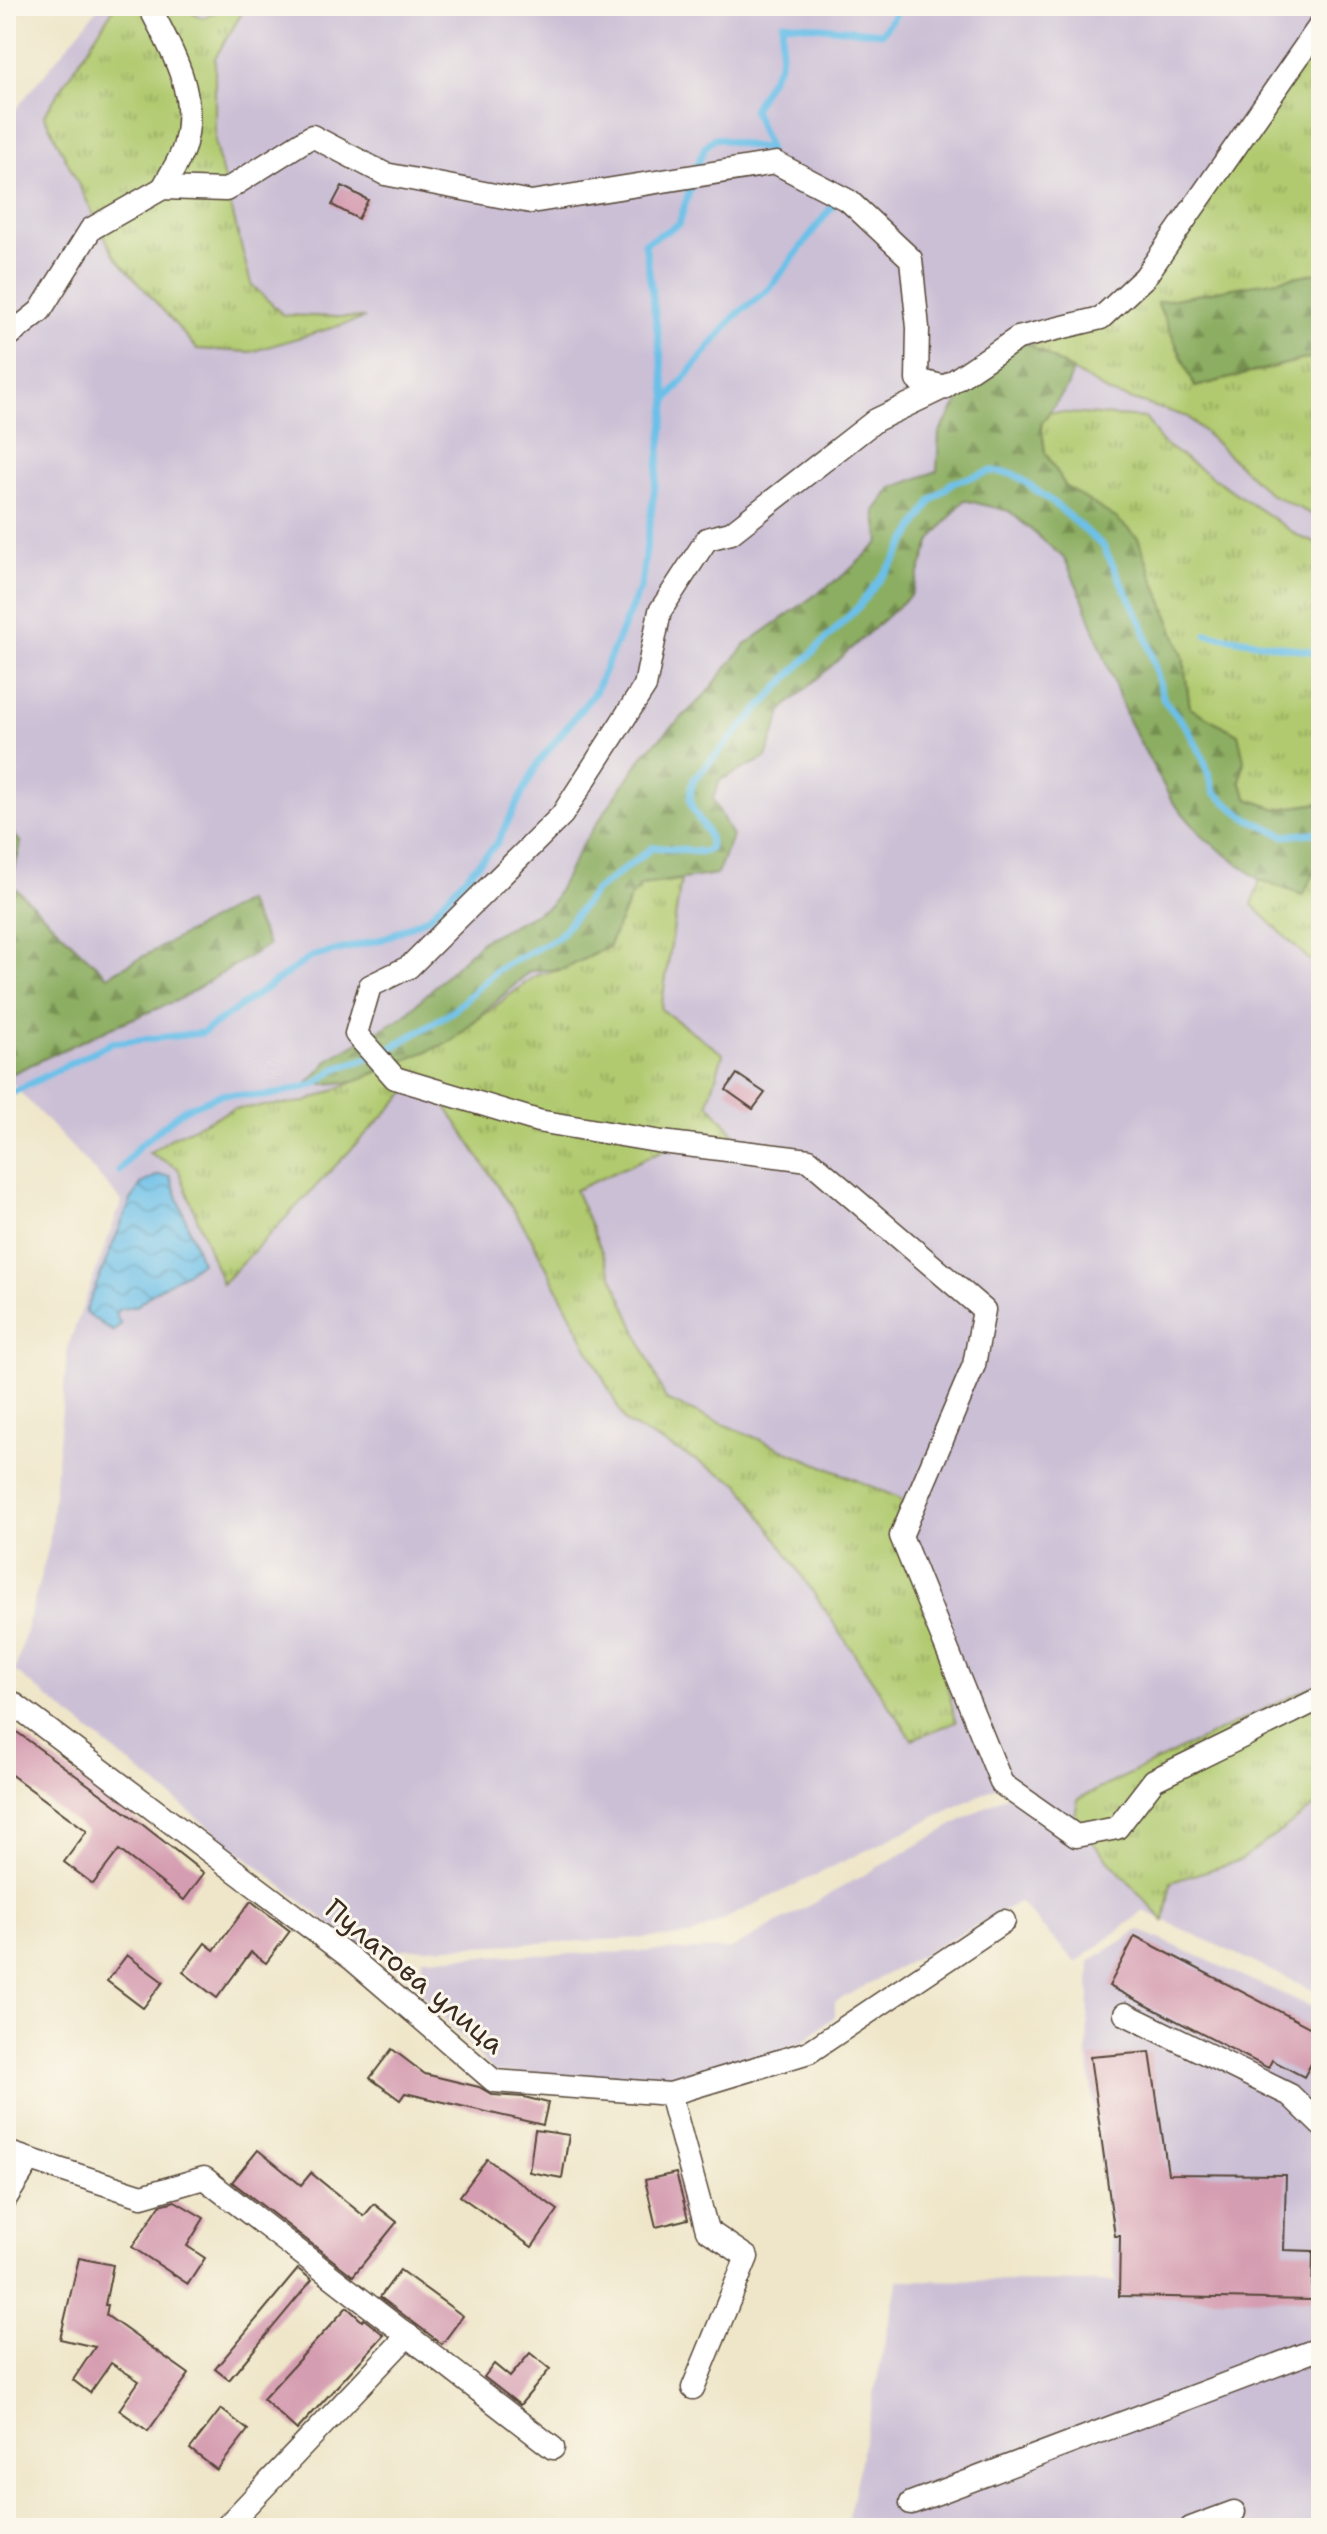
<svg xmlns="http://www.w3.org/2000/svg" width="1327" height="2534" viewBox="0 0 1327 2534" font-family="'Shantell Sans',sans-serif">
	<style>
		.industrial { fill: #cbbfd5 }
		.grass { fill: url(#grass-tufts); stroke: #767a46; stroke-width: 2 }
		.forest { fill: url(#forest-firs); stroke: #646c40; stroke-width: 2 }
		.water { fill: url(#water-waves); stroke: #547583; stroke-width: 2 }
		.lines { fill: none; stroke-linecap: round; stroke-linejoin: round }
		.stream { stroke: #6cc0e8; stroke-width: 7 }
		.building { fill: #d59db1 }
		.minor-casing { stroke: #564638; stroke-width: 25 }
		.minor { stroke: #fff; stroke-width: 22 }
		.labels { text-anchor: middle; dominant-baseline: central; stroke-width: 6; stroke-linejoin: round; paint-order: stroke }
		.street-label { font-size: 28px; fill: #3b2a1e; stroke: #fbf7ec }
	</style>
	<defs>
		<pattern id="grass-tufts" width="24" height="20" patternUnits="userSpaceOnUse" patternTransform="scale(2)"><rect width="24" height="20" fill="#b1ca6f"/><path d="M3 7l-1-3M5 7V3M7 7l1-3M15 17l-1-3M17 17v-4M19 17l1-3" fill="none" stroke="#91a45b"/></pattern>
		<pattern id="forest-firs" width="22" height="20" patternUnits="userSpaceOnUse" patternTransform="scale(2)"><rect width="22" height="20" fill="#8cae62"/><path d="M5 1l3.5 6h-7zM16 11l3.5 6h-7z" fill="#748e50"/></pattern>
		<pattern id="water-waves" width="16" height="10" patternUnits="userSpaceOnUse" patternTransform="scale(2)"><rect width="16" height="10" fill="#6cc0e8"/><path d="M0 5q4-4 8 0t8 0" fill="none" stroke="#5a9cbb"/></pattern>
	</defs>
	<rect width="100%" height="100%" fill="#fbf7ec"/>
	<filter id="ink" filterUnits="userSpaceOnUse"><feTurbulence type="fractalNoise" baseFrequency=".0125" numOctaves="2"/><feDisplacementMap in="SourceGraphic" scale="16" xChannelSelector="R" yChannelSelector="G"/><feConvolveMatrix kernelMatrix="1 2 1 2 8 2 1 2 1" color-interpolation-filters="sRGB"/></filter>
	<filter id="wash" filterUnits="userSpaceOnUse"><feTurbulence type="fractalNoise" baseFrequency=".006" numOctaves="4" result="noise"/><feDisplacementMap in="SourceGraphic" scale="32" xChannelSelector="R" yChannelSelector="G"/><feGaussianBlur stdDeviation="1.8" result="paint"/><feColorMatrix in="noise" values="0 0 0 0 0 0 0 0 0 0 0 0 0 0 0 0 0 1.4 0 .05"/><feComposite in="paint" operator="in"/></filter>
	<g filter="url(#wash)">
		<rect width="100%" height="100%" fill="#efe6c9"/>
		<g class="industrial">
			<path d="M 100,6 L 1321,6 L 1321,1994 L 1144,1911 L 1076,1963 L 1019,1902 L 835,2002 L 835,2016 L 802,2043 L 670,2085 L 494,2072 L 423,1995 L 422,1958 L 731,1949 L 1016,1790 L 1007,1782 L 690,1936 L 363,1951 L 15,1671 L 49,1546 L 68,1346 L 122,1201 L 6,1077 L 6,121 Z"/>
			<path d="M 1139,1930 L 1321,2011 L 1321,2528 L 846,2528 L 898,2280 L 1116,2282 L 1087,2054 L 1090,1961 Z"/>
		</g>
		<g class="grass">
			<path d="M 115,6 L 182,6 L 202,18 L 229,6 L 246,6 L 215,58 L 215,145 L 251,284 L 283,315 L 365,318 L 251,352 L 197,349 L 114,255 L 44,115 Z"/>
			<path d="M 1321,31 L 1321,272 L 1158,302 L 1195,387 L 1321,355 L 1321,519 L 1270,494 L 1188,417 L 1110,393 L 1029,345 L 1110,324 Z"/>
			<path d="M 1050,412 L 1146,418 L 1161,442 L 1300,537 L 1321,545 L 1321,803 L 1277,809 L 1245,801 L 1240,782 L 1244,760 L 1190,709 L 1183,656 L 1138,538 L 1066,487 L 1045,452 L 1041,424 Z"/>
			<path d="M 1321,861 L 1321,971 L 1252,905 L 1260,880 L 1303,895 Z"/>
			<path d="M 681,880 L 661,1009 L 723,1054 L 708,1103 L 744,1145 L 684,1141 L 575,1190 L 666,1400 L 901,1499 L 956,1722 L 912,1739 L 740,1484 L 626,1423 L 531,1237 L 447,1108 L 412,1086 L 222,1284 L 178,1168 L 149,1153 L 173,1137 L 233,1109 L 306,1102 L 447,1043 L 535,976 L 564,969 L 608,947 L 630,899 L 641,885 Z"/>
			<path d="M 1321,1682 L 1321,1802 L 1241,1860 L 1171,1882 L 1164,1921 L 1074,1822 L 1078,1799 Z"/>
		</g>
		<g class="forest">
			<path d="M 1321,272 L 1321,355 L 1195,387 L 1157,302 Z"/>
			<path d="M 1025,342 L 1073,371 L 1067,387 L 1041,424 L 1045,452 L 1066,487 L 1116,518 L 1138,538 L 1183,656 L 1190,708 L 1238,734 L 1244,760 L 1240,782 L 1248,799 L 1277,809 L 1321,803 L 1321,861 L 1303,895 L 1260,880 L 1203,837 L 1172,801 L 1128,720 L 1082,597 L 1065,559 L 1009,511 L 964,500 L 931,540 L 911,595 L 783,709 L 766,758 L 720,780 L 713,799 L 732,836 L 717,874 L 641,885 L 630,899 L 608,947 L 564,969 L 530,971 L 452,1041 L 353,1082 L 306,1085 L 331,1058 L 404,1016 L 483,940 L 550,906 L 582,845 L 646,752 L 704,696 L 746,644 L 845,574 L 880,542 L 875,511 L 892,488 L 937,471 L 939,433 L 973,378 Z"/>
			<path d="M 6,825 L 21,843 L 11,884 L 107,976 L 246,901 L 268,945 L 178,1000 L 112,1027 L 7,1076 Z"/>
		</g>
		<path class="water" d="M 158,1175 L 170,1176 L 201,1262 L 189,1271 L 152,1293 L 137,1306 L 117,1310 L 116,1316 L 121,1324 L 113,1332 L 85,1312 L 131,1200 L 141,1184 Z"/>
		<g class="lines">
			<g class="stream">
				<path d="M 695,170 L 705,147 L 715,138 L 769,150 L 753,109 L 780,63 L 783,23 L 882,33 L 901,6"/>
				<path d="M 667,400 L 734,317 L 769,289 L 834,204"/>
				<path d="M 1207,634 L 1321,653"/>
				<path d="M 6,1096 L 111,1043 L 202,1033 L 311,957 L 383,939 L 429,917 L 497,843 L 538,763 L 595,692 L 641,586 L 667,400 L 645,243 L 679,224 L 692,182"/>
				<path d="M 119,1171 L 139,1146 L 183,1110 L 222,1094 L 266,1096 L 314,1085 L 335,1069 L 383,1053 L 453,1011 L 498,969 L 558,937 L 594,892 L 653,847 L 702,852 L 710,849 C 711,817 680,818 694,779 L 792,673 L 859,606 L 895,560 L 931,501 L 952,483 L 991,471 L 1014,474 L 1055,504 L 1103,546 L 1143,625 L 1164,700 L 1187,728 L 1204,760 L 1214,792 L 1243,816 L 1285,836 L 1321,832"/>
			</g>
		</g>
		<g id="blocks">
			<g class="building">
				<path d="M 342,186 L 368,200 L 358,219 L 332,205 Z"/>
				<path d="M 737,1074 L 765,1093 L 753,1109 L 726,1090 Z"/>
				<path d="M 6,1724 L 143,1825 L 204,1873 L 184,1900 L 119,1850 L 93,1884 L 64,1862 L 87,1831 L 6,1771 Z"/>
				<path d="M 251,1901 L 290,1931 L 266,1963 L 251,1952 L 217,1998 L 183,1972 L 205,1943 L 214,1950 Z"/>
				<path d="M 1135,1936 L 1321,2033 L 1321,2045 L 1304,2077 L 1272,2060 L 1268,2068 L 1109,1986 Z"/>
				<path d="M 127,1955 L 163,1982 L 143,2008 L 107,1981 Z"/>
				<path d="M 392,2049 L 425,2074 L 479,2087 L 493,2095 L 524,2097 L 548,2103 L 543,2125 L 405,2093 L 400,2100 L 370,2078 Z"/>
				<path d="M 1150,2052 L 1168,2174 L 1286,2175 L 1284,2250 L 1313,2251 L 1312,2300 L 1119,2296 L 1120,2236 L 1115,2236 L 1090,2057 Z"/>
				<path d="M 535,2130 L 569,2135 L 562,2178 L 529,2172 Z"/>
				<path d="M 258,2150 L 301,2185 L 311,2173 L 364,2216 L 374,2204 L 397,2222 L 353,2276 L 232,2182 Z"/>
				<path d="M 487,2159 L 558,2210 L 532,2247 L 460,2196 Z"/>
				<path d="M 676,2173 L 688,2219 L 656,2227 L 645,2180 Z"/>
				<path d="M 175,2201 L 204,2218 L 187,2246 L 205,2258 L 188,2284 L 132,2247 L 160,2205 Z"/>
				<path d="M 79,2258 L 113,2265 L 105,2305 L 108,2305 L 106,2315 L 189,2374 L 148,2431 L 119,2410 L 139,2381 L 111,2363 L 90,2393 L 73,2380 L 95,2347 L 60,2339 Z"/>
				<path d="M 298,2269 L 312,2280 L 229,2380 L 215,2369 Z"/>
				<path d="M 400,2270 L 463,2316 L 442,2344 L 380,2297 Z"/>
				<path d="M 347,2307 L 362,2321 L 364,2319 L 384,2335 L 297,2430 L 263,2399 Z"/>
				<path d="M 530,2353 L 550,2369 L 520,2405 L 484,2377 L 494,2364 L 510,2377 Z"/>
				<path d="M 221,2409 L 248,2430 L 217,2470 L 190,2449 Z"/>
			</g>
		</g>
	</g>
	<g filter="url(#ink)">
		<use href="#blocks" fill-opacity="0" stroke="#564638" stroke-width="2"/>
		<g class="lines">
			<g class="minor-casing">
				<g id="minor">
					<path d="M 149,6 C 171,49 198,92 185,143 C 182,158 170,174 163,188"/>
					<path d="M 1321,24 L 1145,277 L 1101,318 L 1018,338 L 945,387 L 876,420 L 731,533 L 707,539 L 660,611 L 645,686 L 562,815 L 409,967 L 370,986 L 356,1034 L 395,1078 L 538,1121 L 662,1142 L 809,1160 L 984,1310 L 974,1365 L 901,1536 L 1002,1784 L 1076,1836 L 1117,1828 L 1154,1780 L 1321,1698"/>
					<path d="M 6,338 L 40,311 L 91,229 L 163,188 L 226,190 L 312,136 L 385,174 L 531,202 L 776,163 L 849,201 L 911,259 L 918,328 L 917,380 L 945,387"/>
					<path d="M 6,1698 L 352,1959 L 494,2081 L 670,2094 L 809,2052 L 1004,1921"/>
					<path d="M 1125,2014 L 1290,2095 L 1321,2125"/>
					<path d="M 670,2094 L 707,2230 L 747,2257 L 693,2388"/>
					<path d="M 6,2152 L 142,2196 L 204,2178 L 553,2448"/>
					<path d="M 6,2198 L 30,2160"/>
					<path d="M 911,2503 L 1321,2348"/>
					<path d="M 225,2528 L 408,2335"/>
					<path d="M 1191,2528 L 1234,2512"/>
				</g>
			</g>
			<use href="#minor" class="minor"/>
		</g>
	</g>
	<g class="labels">
		<g class="street-label">
			<text transform="translate(415 1976) rotate(40)">Пулатова улица</text>
		</g>
	</g>
	<rect width="1327" height="2534" fill="none" stroke="#fbf7ec" stroke-width="32"/>
</svg>
